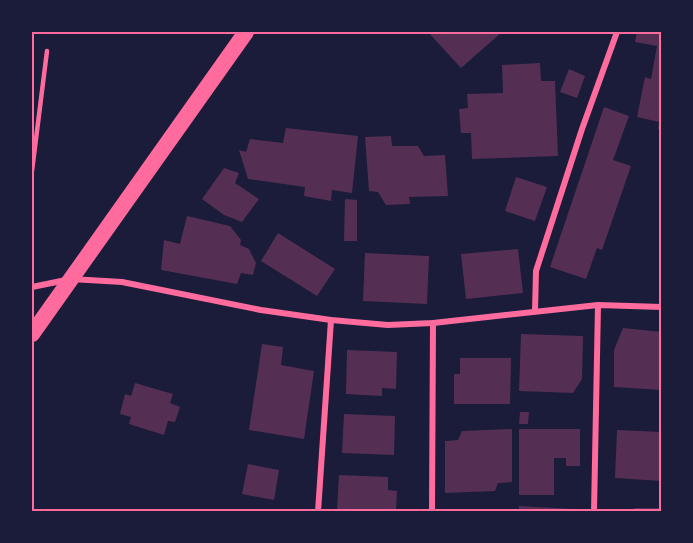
<svg xmlns="http://www.w3.org/2000/svg" width="693" height="543" viewBox="0 0 693 543" font-family="Barlow,sans-serif">
	<style>
		.building { fill: #542f53 }
		.lines { fill: none; stroke-linecap: round; stroke-linejoin: round }
		.service { stroke: #ff6b9d; stroke-width: 4.5 }
		.minor { stroke: #ff6b9d; stroke-width: 6 }
		.trunk { stroke: #ff6b9d; stroke-width: 16 }
		.neatline { fill: none; stroke: #ff6b9d; stroke-width: 2 }
	</style>
	<rect width="100%" height="100%" fill="#1b1b3a"/>
	<g class="building">
		<path d="M 428,32 L 502,32 L 461,68 Z"/>
		<path d="M 637,32 L 662,32 L 662,129 L 658,129 L 659,122 L 637,117 L 645,77 L 651,79 L 657,46 L 635,42 Z"/>
		<path d="M 540,63 L 541,81 L 555,81 L 558,156 L 472,159 L 471,133 L 461,133 L 459,109 L 468,108 L 467,94 L 503,93 L 502,65 Z"/>
		<path d="M 569,69 L 585,76 L 577,98 L 560,92 Z"/>
		<path d="M 604,107 L 629,116 L 613,160 L 631,166 L 602,250 L 597,248 L 586,279 L 550,267 Z"/>
		<path d="M 286,128 L 358,136 L 352,193 L 332,190 L 331,201 L 304,196 L 305,187 L 248,179 L 239,150 L 246,152 L 250,139 L 283,143 Z"/>
		<path d="M 391,136 L 392,146 L 418,146 L 424,156 L 445,155 L 448,196 L 409,197 L 410,204 L 386,205 L 378,192 L 369,191 L 365,137 Z"/>
		<path d="M 224,168 L 239,173 L 235,183 L 259,199 L 242,222 L 224,215 L 202,199 Z"/>
		<path d="M 516,177 L 547,187 L 535,221 L 505,211 Z"/>
		<path d="M 345,199 L 357,200 L 357,241 L 344,241 Z"/>
		<path d="M 187,216 L 230,226 L 241,240 L 240,245 L 249,249 L 256,263 L 253,275 L 241,273 L 237,284 L 161,270 L 164,240 L 180,244 Z"/>
		<path d="M 278,233 L 335,269 L 317,296 L 261,261 Z"/>
		<path d="M 518,249 L 523,293 L 466,299 L 461,254 Z"/>
		<path d="M 365,253 L 429,256 L 427,304 L 363,301 Z"/>
		<path d="M 623,328 L 662,332 L 662,390 L 614,387 L 614,350 Z"/>
		<path d="M 521,334 L 583,336 L 582,379 L 573,393 L 519,391 Z"/>
		<path d="M 262,344 L 283,347 L 281,365 L 314,371 L 304,439 L 249,430 Z"/>
		<path d="M 347,350 L 397,352 L 396,389 L 382,388 L 382,396 L 346,394 Z"/>
		<path d="M 460,358 L 511,358 L 510,404 L 454,404 L 454,374 L 460,374 Z"/>
		<path d="M 135,383 L 173,394 L 170,403 L 180,407 L 175,422 L 168,421 L 164,435 L 129,424 L 131,417 L 120,414 L 125,394 L 131,396 Z"/>
		<path d="M 520,412 L 529,412 L 528,424 L 519,424 Z"/>
		<path d="M 344,414 L 395,416 L 394,455 L 342,453 Z"/>
		<path d="M 512,429 L 512,482 L 498,483 L 495,491 L 445,493 L 445,441 L 458,440 L 462,431 Z"/>
		<path d="M 519,429 L 580,429 L 580,466 L 566,466 L 566,458 L 554,458 L 554,495 L 519,495 Z"/>
		<path d="M 617,430 L 662,432 L 662,481 L 615,478 Z"/>
		<path d="M 248,464 L 279,470 L 274,500 L 242,494 Z"/>
		<path d="M 339,475 L 388,477 L 388,490 L 397,491 L 396,512 L 337,511 Z"/>
		<path d="M 519,506 L 573,509 L 573,512 L 519,512 Z"/>
		<rect x="634" y="508" width="27" height="4"/>
	</g>
	<g class="lines">
		<path class="service" d="M 32,171 L 47,51"/>
		<g class="minor">
			<path d="M 32,287 L 71,279 L 122,282 L 261,310 L 331,320 L 388,325 L 433,323 L 598,305 L 662,307"/>
			<path d="M 535,311 L 536,271 L 582,129 L 617,32"/>
			<path d="M 318,512 L 331,320"/>
			<path d="M 432,512 L 433,323"/>
			<path d="M 594,512 L 598,305"/>
		</g>
		<path class="trunk" d="M 32,334 L 246,32"/>
	</g>
	<rect width="693" height="543" fill="none" stroke="#1b1b3a" stroke-width="66"/>
	<rect x="33" y="33" width="627" height="477" class="neatline"/>
</svg>
